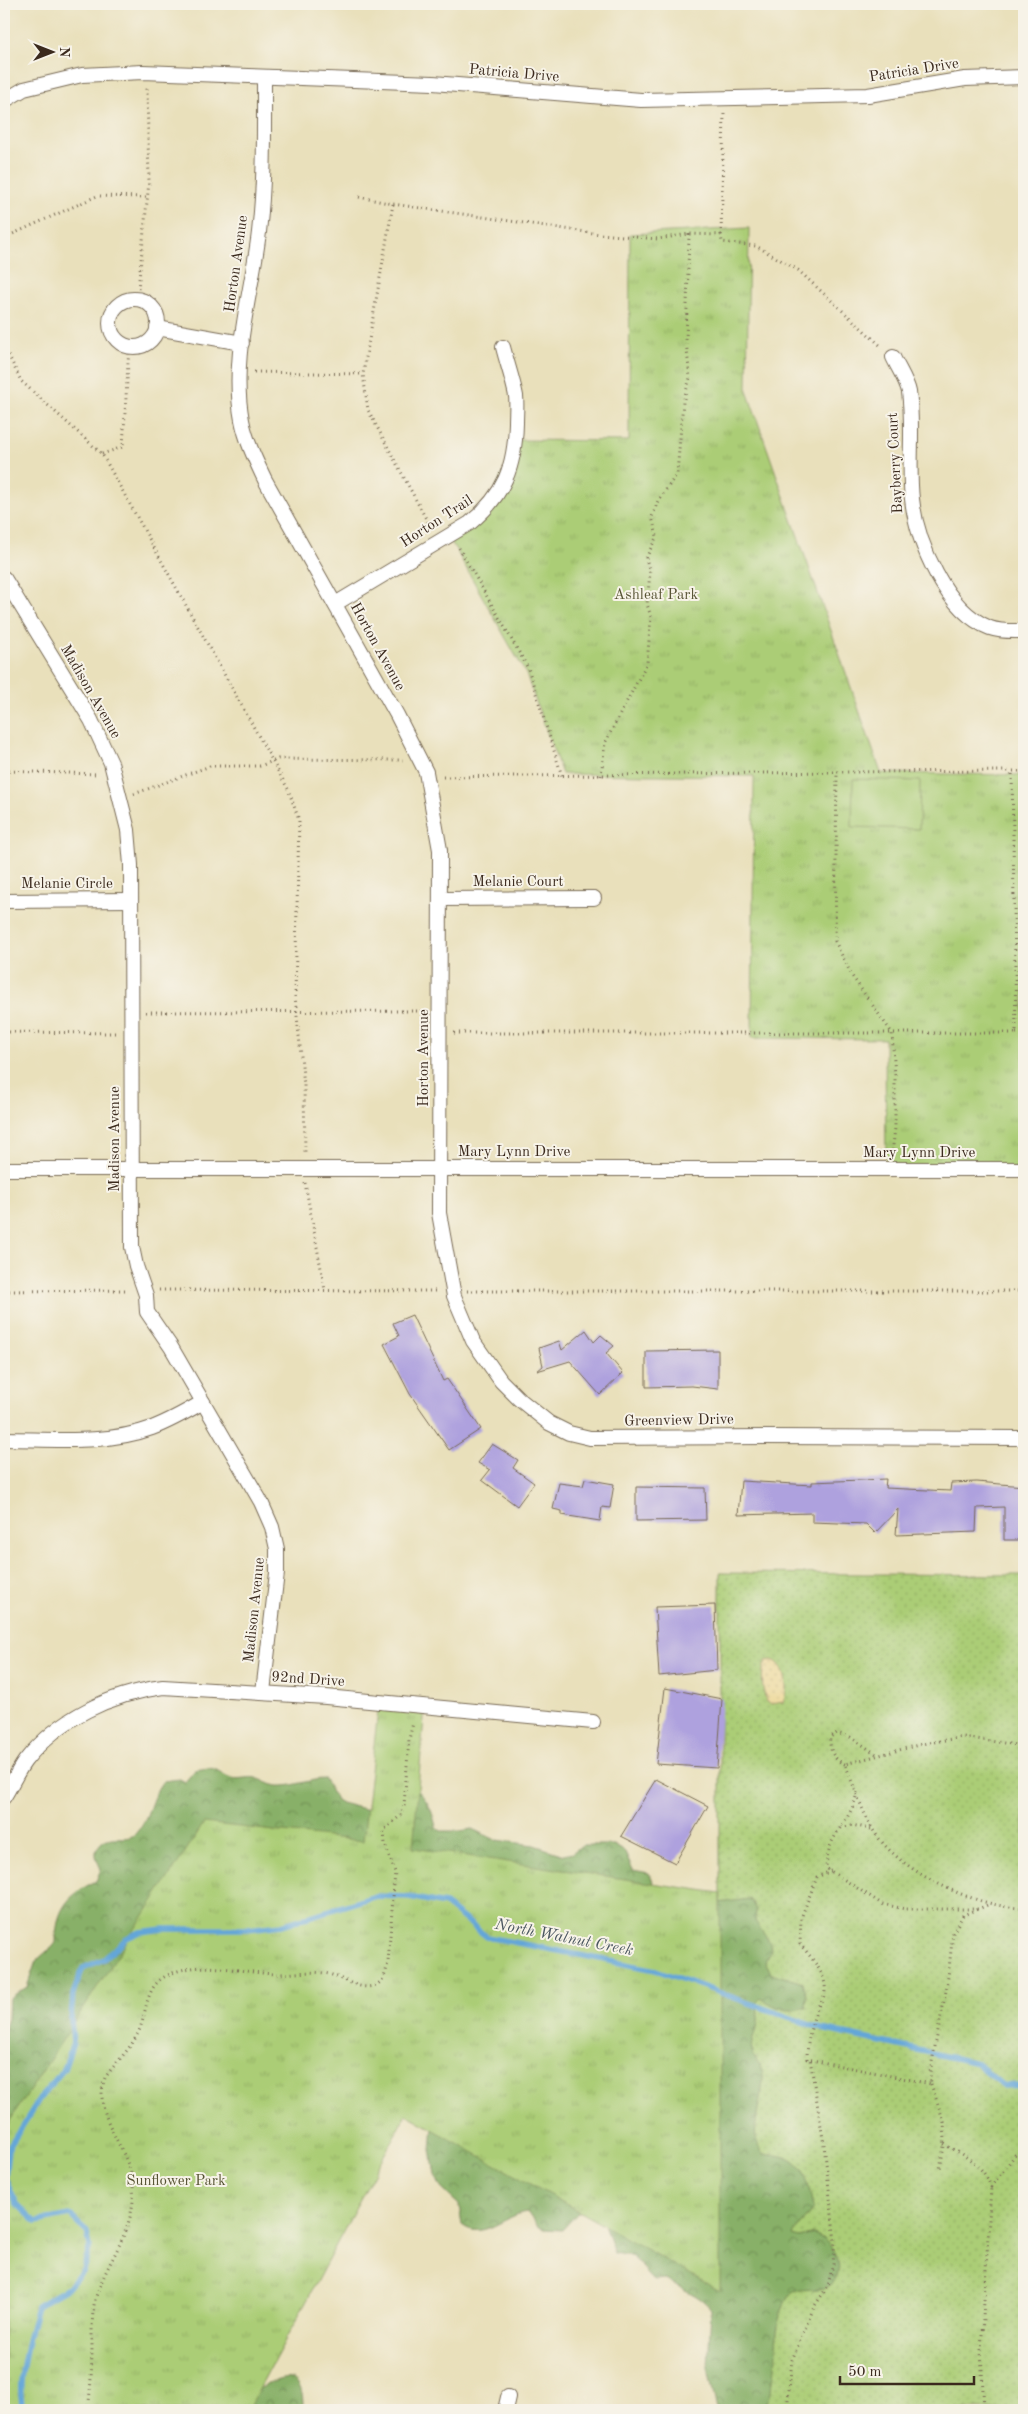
<svg xmlns="http://www.w3.org/2000/svg" width="1028" height="2414" viewBox="0 0 1028 2414" font-family="'Old Standard TT',serif">
	<style>
		.grass { fill: url(#grass-dots); stroke: #737c4a }
		.forest { fill: url(#forest-crowns); stroke: #626d42 }
		.sand { fill: url(#sand-dots); stroke: #94825e }
		.park { fill: url(#park-tufts); stroke: #737c4a }
		.garden { fill: #abcd76; stroke: #737c4a }
		.lines { fill: none; stroke-linecap: round; stroke-linejoin: round }
		.stream { stroke: #63a6d8; stroke-width: 5.5 }
		.building { fill: #aea1de }
		.minor-casing { stroke: #786a55; stroke-width: 16 }
		.path { stroke: #786a55; stroke-width: 3; stroke-dasharray: 1 4; stroke-linecap: butt }
		.minor { stroke: #fff; stroke-width: 14 }
		.labels { text-anchor: middle; dominant-baseline: central; stroke-width: 4; stroke-linejoin: round; paint-order: stroke }
		.street-label { font-size: 15px; fill: #3b2a1e; stroke: #f7f3e8 }
		.park-label { font-size: 15px; fill: #575334; stroke: #f7f3e8 }
		.water-label { font-size: 16px; font-style: italic; fill: #49555f; stroke: #f7f3e8 }
	</style>
	<defs>
		<pattern id="grass-dots" width="8" height="8" patternUnits="userSpaceOnUse" patternTransform="scale(1.25)"><rect width="8" height="8" fill="#abcd76"/><path d="M2 2h.1M6 6h.1" fill="none" stroke="#94b066" stroke-width="1.8" stroke-linecap="round"/></pattern>
		<pattern id="forest-crowns" width="20" height="18" patternUnits="userSpaceOnUse" patternTransform="scale(1.25)"><rect width="20" height="18" fill="#88b067"/><path d="M2 6a3 3 0 1 1 6 0M12 15a3 3 0 1 1 6 0" fill="none" stroke="#708f54"/></pattern>
		<pattern id="sand-dots" width="8" height="8" patternUnits="userSpaceOnUse" patternTransform="scale(1.25)"><rect width="8" height="8" fill="#eeda9e"/><path d="M2 2h.1M6 6h.1" fill="none" stroke="#cdbb88" stroke-width="1.8" stroke-linecap="round"/></pattern>
		<pattern id="park-tufts" width="24" height="20" patternUnits="userSpaceOnUse" patternTransform="scale(1.25)"><rect width="24" height="20" fill="#abcd76"/><path d="M3 7l-1-3M5 7V3M7 7l1-3M15 17l-1-3M17 17v-4M19 17l1-3" fill="none" stroke="#94b066"/></pattern>
	</defs>
	<rect width="100%" height="100%" fill="#f7f3e8"/>
	<filter id="ink" filterUnits="userSpaceOnUse"><feTurbulence type="fractalNoise" baseFrequency=".02" numOctaves="2"/><feDisplacementMap in="SourceGraphic" scale="10" xChannelSelector="R" yChannelSelector="G"/><feConvolveMatrix kernelMatrix="1 2 1 2 8 2 1 2 1" color-interpolation-filters="sRGB"/></filter>
	<filter id="wash" filterUnits="userSpaceOnUse"><feTurbulence type="fractalNoise" baseFrequency=".0096" numOctaves="4" result="noise"/><feDisplacementMap in="SourceGraphic" scale="20" xChannelSelector="R" yChannelSelector="G"/><feGaussianBlur stdDeviation="1.12" result="paint"/><feColorMatrix in="noise" values="0 0 0 0 0 0 0 0 0 0 0 0 0 0 0 0 0 1.4 0 .05"/><feComposite in="paint" operator="in"/></filter>
	<g filter="url(#wash)">
		<rect width="100%" height="100%" fill="#e9e0bb"/>
		<path class="grass" d="M 720,1573 L 1024,1575 L 1024,2410 L 720,2410 Z"/>
		<path class="forest" d="M 208,1768 C 217,1768 221,1774 229,1777 C 237,1781 248,1776 256,1778 C 264,1780 269,1785 278,1786 C 294,1787 309,1779 325,1779 L 336,1800 L 341,1803 L 368,1810 L 399,1773 C 420,1792 430,1799 436,1827 L 441,1831 L 460,1831 L 472,1829 L 496,1840 L 534,1845 L 564,1855 L 572,1853 L 582,1845 L 614,1845 L 625,1852 L 633,1870 L 649,1873 L 657,1890 L 710,1904 L 750,1899 L 756,1910 L 755,1921 L 770,1943 L 771,1950 L 765,1961 L 771,1973 L 803,1983 L 807,1995 L 806,2007 C 788,2014 777,2008 761,1998 L 756,2003 C 757,2008 759,2016 758,2022 C 757,2031 749,2041 752,2051 C 755,2060 762,2066 763,2076 C 764,2096 747,2132 761,2151 C 764,2155 770,2155 775,2155 C 806,2158 808,2183 813,2208 C 807,2218 795,2228 793,2236 L 800,2238 L 813,2234 C 828,2238 844,2259 837,2276 C 829,2298 800,2283 790,2295 C 771,2320 779,2352 773,2380 C 771,2391 767,2400 766,2410 L 717,2410 L 708,2368 L 711,2309 C 700,2294 681,2290 666,2279 L 654,2280 L 632,2256 L 614,2253 L 602,2220 L 584,2206 L 562,2230 L 543,2229 L 537,2226 L 527,2212 C 506,2214 483,2242 462,2225 L 459,2205 L 441,2188 L 435,2175 L 431,2150 L 433,2125 L 409,2104 L 259,2389 C 287,2373 304,2372 303,2410 L 4,2410 L 4,2031 L 8,2018 L 9,1998 L 27,1987 L 36,1961 L 56,1943 C 56,1910 66,1896 96,1881 L 101,1869 C 98,1862 93,1854 98,1847 C 108,1830 127,1844 136,1833 C 150,1818 150,1797 163,1781 L 180,1779 L 185,1782 L 195,1770 Z"/>
		<path class="sand" d="M 772,1660 C 786,1663 789,1690 783,1702 L 772,1704 L 767,1702 C 762,1690 760,1673 766,1661 Z"/>
		<g class="park">
			<path d="M 749,228 L 747,391 L 881,773 L 1024,775 L 1024,1169 L 886,1169 L 885,1039 L 752,1038 L 754,776 L 562,774 L 526,674 L 448,536 L 487,509 L 516,440 L 629,441 L 630,234 Z"/>
			<path d="M 379,1702 L 425,1706 L 413,1848 L 720,1893 L 720,2291 L 406,2114 L 248,2410 L 4,2410 L 4,2130 L 204,1823 L 363,1841 Z"/>
		</g>
		<path class="garden" d="M 853,779 L 920,781 L 919,829 L 852,827 Z"/>
		<g class="lines">
			<path class="stream" d="M 24,2410 C 14,2386 30,2332 37,2306 L 68,2288 L 83,2270 L 90,2246 L 87,2232 L 70,2215 L 36,2222 L 17,2204 L 5,2178 L 8,2149 L 40,2098 L 64,2069 L 73,2043 L 71,2019 L 73,1994 L 83,1968 L 104,1959 L 127,1938 L 140,1932 L 163,1929 L 247,1929 L 282,1925 L 376,1896 L 409,1897 L 445,1904 L 487,1937 L 656,1970 L 822,2029 L 977,2063 L 1003,2086 L 1024,2085"/>
		</g>
		<g id="blocks">
			<g class="building">
				<path d="M 412,1315 L 443,1381 L 447,1379 L 481,1429 L 449,1450 L 410,1394 L 384,1344 L 399,1336 L 393,1323 Z"/>
				<path d="M 586,1330 L 594,1342 L 601,1335 L 614,1346 L 606,1353 L 623,1373 L 600,1395 L 570,1361 L 537,1371 L 543,1366 L 539,1348 L 559,1341 L 562,1350 Z"/>
				<path d="M 718,1350 L 718,1389 L 692,1386 L 646,1387 L 646,1351 Z"/>
				<path d="M 492,1444 L 518,1460 L 513,1468 L 534,1483 L 517,1506 L 482,1480 L 490,1470 L 478,1463 Z"/>
				<path d="M 585,1479 L 614,1484 L 610,1508 L 602,1507 L 600,1521 L 562,1515 L 562,1511 L 553,1509 L 559,1483 L 583,1486 Z"/>
				<path d="M 886,1479 L 885,1488 L 950,1491 L 951,1483 L 977,1482 L 1024,1486 L 1024,1540 L 1004,1540 L 1004,1507 L 977,1508 L 976,1532 L 896,1535 L 898,1509 L 875,1533 L 866,1524 L 812,1522 L 812,1513 L 738,1515 L 741,1481 L 812,1485 L 812,1482 Z"/>
				<path d="M 636,1487 L 705,1488 L 706,1520 L 636,1521 Z"/>
				<path d="M 715,1605 L 717,1670 L 659,1676 L 655,1607 Z"/>
				<path d="M 665,1688 L 722,1699 L 717,1768 L 656,1764 Z"/>
				<path d="M 656,1779 L 708,1806 L 675,1863 L 621,1836 Z"/>
			</g>
		</g>
	</g>
	<g filter="url(#ink)">
		<use href="#blocks" fill-opacity="0" stroke="#786a55" stroke-width="1"/>
		<g class="lines">
			<g class="minor-casing">
				<g id="minor">
					<path d="M 264,77 C 264,129 265,181 259,232 C 252,294 230,358 242,420 C 246,441 256,461 265,480 L 397,715 L 426,772 L 440,850 L 439,1213 L 454,1296 L 473,1341 L 501,1381 L 519,1399 L 549,1423 L 569,1433 L 590,1438 L 766,1437 L 1024,1438"/>
					<path d="M 4,101 L 24,89 L 82,75 L 143,72 L 433,83 L 641,100 L 868,95 L 965,79 L 1024,77"/>
					<circle cx="134" cy="323" r="24"/>
					<path d="M 157,328 L 242,343"/>
					<path d="M 893,357 C 898,368 907,381 909,392 C 914,427 908,464 912,499 C 917,543 946,611 990,628 C 1001,632 1013,631 1024,631"/>
					<path d="M 4,578 L 91,720 L 111,763 L 128,830 L 131,865 L 132,1247 L 136,1266 L 146,1295 L 147,1312 L 171,1347 L 261,1502 L 272,1527 L 277,1549 L 277,1573 L 263,1692"/>
					<path d="M 335,604 L 470,523 C 504,495 515,467 516,423 C 516,414 517,404 516,396 C 513,380 507,363 503,347"/>
					<path d="M 441,899 L 594,898"/>
					<path d="M 4,901 L 131,900"/>
					<path d="M 4,1169 L 1024,1169"/>
					<path d="M 4,1439 C 52,1439 106,1445 152,1428 C 170,1421 186,1412 203,1402"/>
					<path d="M 4,1797 C 11,1786 17,1772 25,1761 C 59,1718 110,1694 163,1687 L 326,1697 L 593,1722"/>
					<path d="M 505,2410 L 508,2397"/>
				</g>
			</g>
			<g class="path">
				<path d="M 359,197 L 393,204 L 600,234 L 658,239 L 689,234 L 721,235 L 722,242 L 756,246 L 798,270 L 882,347"/>
				<path d="M 393,204 L 363,374 L 368,410 L 432,530"/>
				<path d="M 721,235 L 724,113"/>
				<path d="M 4,238 L 97,196 L 147,197"/>
				<path d="M 137,299 L 149,182 L 147,88"/>
				<path d="M 4,346 L 21,381 L 102,454 L 288,789 L 299,820 L 295,996 L 304,1085 L 305,1154"/>
				<path d="M 254,372 L 363,374"/>
				<path d="M 102,454 L 123,447 L 129,347"/>
				<path d="M 459,548 L 528,668 L 562,776"/>
				<path d="M 4,771 L 98,774"/>
				<path d="M 601,776 L 605,743 L 647,663 L 651,617 L 647,604 L 650,573 L 646,558 L 657,536 L 652,517 L 658,501 L 677,474 L 683,402 L 690,378 L 686,341 L 689,234"/>
				<path d="M 443,777 L 837,772"/>
				<path d="M 134,794 L 210,766 L 260,766 L 278,759 L 403,760"/>
				<path d="M 146,1012 L 424,1011"/>
				<path d="M 4,1032 L 116,1033 L 116,1031"/>
				<path d="M 454,1033 L 1016,1033 L 1012,771 L 1024,771"/>
				<path d="M 1016,1033 L 1024,1033"/>
				<path d="M 892,1155 L 895,1128 L 895,1076 L 892,1033 L 852,976 L 835,941 L 837,772 L 1012,771"/>
				<path d="M 305,1183 L 325,1290"/>
				<path d="M 159,1290 L 438,1291"/>
				<path d="M 4,1291 L 128,1290"/>
				<path d="M 467,1291 L 1024,1291"/>
				<path d="M 1024,1746 L 963,1737 L 922,1744 L 845,1764 C 853,1783 862,1811 872,1828 C 896,1871 976,1908 1024,1908"/>
				<path d="M 845,1764 C 833,1760 829,1749 830,1737 L 837,1733 L 850,1737 L 878,1755"/>
				<path d="M 857,1792 C 851,1825 828,1830 826,1868 L 882,1904 L 905,1909 L 978,1909 L 990,1904"/>
				<path d="M 841,1828 L 852,1825 L 871,1829"/>
				<path d="M 831,1871 L 817,1877 L 801,1918 L 800,1944 C 810,1956 827,1974 825,1991 C 825,1997 819,2004 817,2009 C 811,2025 807,2042 807,2059 L 931,2084 L 930,2072 L 947,1986 L 953,1933 L 963,1915 L 978,1909"/>
				<path d="M 931,2084 L 944,2122 L 945,2140 L 940,2169"/>
				<path d="M 944,2144 C 966,2158 981,2161 991,2187 L 1015,2155 L 1024,2148"/>
				<path d="M 88,2410 C 91,2387 92,2365 92,2342 C 92,2328 92,2313 95,2300 C 106,2261 137,2229 133,2185 C 130,2148 91,2116 105,2078 C 115,2063 129,2051 137,2035 C 148,2015 143,1988 166,1976 C 199,1958 241,1973 276,1974 C 293,1974 312,1970 329,1974 C 343,1978 358,1990 373,1986 C 384,1983 386,1973 388,1962 L 395,1872 L 385,1844 L 384,1830 L 401,1815 L 404,1806 L 409,1739 L 413,1723"/>
				<path d="M 787,2410 L 792,2360 L 814,2307 L 828,2286 L 833,2264 L 835,2241 L 824,2145 L 810,2059"/>
				<path d="M 984,2410 L 981,2351 L 991,2187"/>
			</g>
			<use href="#minor" class="minor"/>
		</g>
	</g>
	<g class="labels">
		<g class="street-label">
			<text transform="translate(914 71) rotate(-9)">Patricia Drive</text>
			<text transform="translate(514 74) rotate(5)">Patricia Drive</text>
			<text transform="translate(237 264) rotate(-82)">Horton Avenue</text>
			<text transform="translate(896 463) rotate(-93)">Bayberry Court</text>
			<text transform="translate(437 522) rotate(-33)">Horton Trail</text>
			<text transform="translate(377 647) rotate(61)">Horton Avenue</text>
			<text transform="translate(90 692) rotate(60)">Madison Avenue</text>
			<text x="518" y="882">Melanie Court</text>
			<text x="67" y="884">Melanie Circle</text>
			<text transform="translate(424 1058) rotate(-90)">Horton Avenue</text>
			<text transform="translate(115 1139) rotate(-90)">Madison Avenue</text>
			<text x="514" y="1152">Mary Lynn Drive</text>
			<text x="919" y="1153">Mary Lynn Drive</text>
			<text transform="translate(679 1421) rotate(-1)">Greenview Drive</text>
			<text transform="translate(255 1610) rotate(-84)">Madison Avenue</text>
			<text transform="translate(308 1680) rotate(4)">92nd Drive</text>
		</g>
		<g class="park-label">
			<text x="656" y="595">Ashleaf Park</text>
			<text x="176" y="2181">Sunflower Park</text>
		</g>
		<g class="water-label">
			<text transform="translate(564 1938) rotate(11)">North Walnut Creek</text>
		</g>
	</g>
	<rect width="1028" height="2414" fill="none" stroke="#f7f3e8" stroke-width="20"/>
	<g transform="translate(52 52) rotate(90)" stroke="#f7f3e8" stroke-width="4" paint-order="stroke">
	<path d="M0-4L9 19L0 12L-9 19Z" fill="#3b2a1e"/>
	<text y="-8" font-size="14" font-weight="bold" text-anchor="middle" fill="#3b2a1e">N</text>
	</g>
	<path d="M840 2376v8h134v-8" fill="none" stroke="#3b2a1e" stroke-width="2.5"/>
	<text x="848" y="2376" font-size="15" fill="#3b2a1e" stroke="#f7f3e8" stroke-width="4" paint-order="stroke">50 m</text>
</svg>
